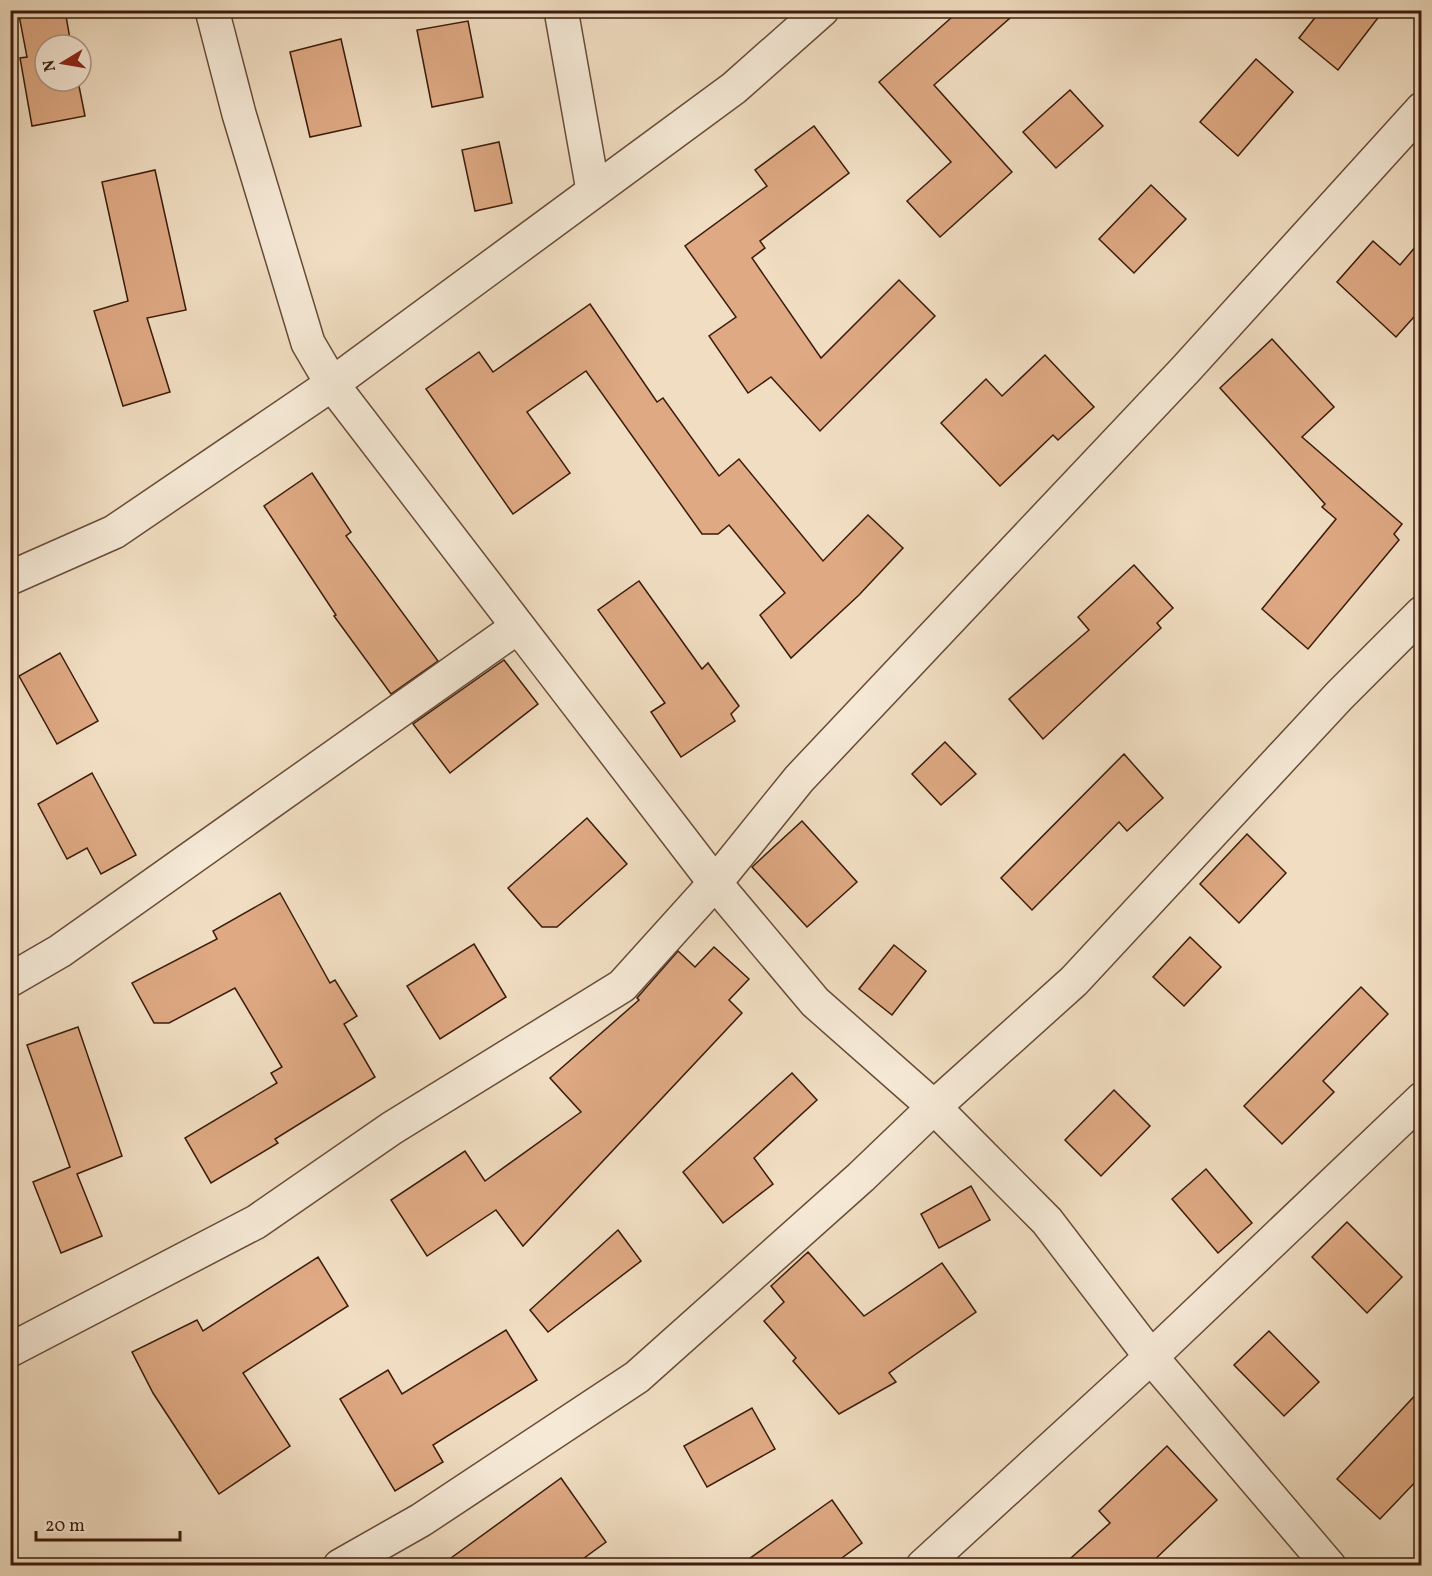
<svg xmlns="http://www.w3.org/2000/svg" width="1432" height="1576" viewBox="0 0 1432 1576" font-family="Vollkorn,serif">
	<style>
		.building { fill: #dea983; stroke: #3b1b0b; stroke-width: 1.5 }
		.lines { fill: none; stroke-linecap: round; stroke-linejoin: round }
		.minor-casing { stroke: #684c39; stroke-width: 36 }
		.minor { stroke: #f6ead7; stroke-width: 33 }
	</style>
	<rect width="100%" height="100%" fill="#f1dec2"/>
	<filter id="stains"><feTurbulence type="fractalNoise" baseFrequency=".00333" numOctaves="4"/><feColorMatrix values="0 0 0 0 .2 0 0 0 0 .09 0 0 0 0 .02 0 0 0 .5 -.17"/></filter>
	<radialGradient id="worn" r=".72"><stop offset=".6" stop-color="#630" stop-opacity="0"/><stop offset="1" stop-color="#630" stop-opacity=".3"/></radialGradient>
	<g class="building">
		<path d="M 18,10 L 65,10 L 71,45 L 45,45 L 45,81 L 78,81 L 85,116 L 32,126 L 20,58 L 27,57 Z"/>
		<path d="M 960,10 L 1019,10 L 934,85 L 1012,172 L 940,237 L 907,201 L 951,162 L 879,82 Z"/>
		<path d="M 1321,10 L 1384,10 L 1338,70 L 1299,38 Z"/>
		<path d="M 468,21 L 483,97 L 432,107 L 417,30 Z"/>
		<path d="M 341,39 L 361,126 L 310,137 L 290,52 Z"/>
		<path d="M 1256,59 L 1293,92 L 1238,156 L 1200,122 Z"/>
		<path d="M 1070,90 L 1103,126 L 1056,168 L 1023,132 Z"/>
		<path d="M 814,126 L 849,173 L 760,241 L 765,248 L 752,258 L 821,358 L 899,280 L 935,316 L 820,431 L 771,377 L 748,393 L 709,336 L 736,317 L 685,246 L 767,186 L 755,170 Z"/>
		<path d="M 499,142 L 512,203 L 475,211 L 462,150 Z"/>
		<path d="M 155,170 L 186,310 L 147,318 L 170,392 L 123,406 L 94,311 L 128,301 L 102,182 Z"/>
		<path d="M 1151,185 L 1186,219 L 1134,273 L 1099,239 Z"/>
		<path d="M 1422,239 L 1422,308 L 1396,337 L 1337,282 L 1373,241 L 1400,265 Z"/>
		<path d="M 590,304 L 657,402 L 663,398 L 719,476 L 739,459 L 823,561 L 868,515 L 903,548 L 859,595 L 791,658 L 760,615 L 785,593 L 729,525 L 718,534 L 702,534 L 586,371 L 527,412 L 570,473 L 513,514 L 426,389 L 479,352 L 493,372 Z"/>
		<path d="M 1272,339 L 1334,407 L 1302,437 L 1402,524 L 1394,534 L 1399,540 L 1308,649 L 1262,609 L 1336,519 L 1322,507 L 1325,504 L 1220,388 Z"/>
		<path d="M 1045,355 L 1094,407 L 1058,440 L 1053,435 L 1000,486 L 941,423 L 986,379 L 1002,396 Z"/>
		<path d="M 312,473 L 351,532 L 346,536 L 438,661 L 391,694 L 334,616 L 336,615 L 264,506 Z"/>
		<path d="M 1134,565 L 1173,608 L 1157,623 L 1161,628 L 1043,739 L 1009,699 L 1089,630 L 1078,617 Z"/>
		<path d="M 639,581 L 702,669 L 708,663 L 739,706 L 731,714 L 735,721 L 681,757 L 651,712 L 665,703 L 598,610 Z"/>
		<path d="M 60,653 L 98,721 L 57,744 L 19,676 Z"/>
		<path d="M 504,660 L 538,704 L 450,773 L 413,724 Z"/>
		<path d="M 945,742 L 976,774 L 941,805 L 912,774 Z"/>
		<path d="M 1124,754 L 1163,798 L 1127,831 L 1119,822 L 1032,910 L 1001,878 Z"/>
		<path d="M 92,773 L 136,855 L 101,874 L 87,848 L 67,859 L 38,804 Z"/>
		<path d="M 587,818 L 627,864 L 557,927 L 542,927 L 508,888 Z"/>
		<path d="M 802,821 L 857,882 L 807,927 L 752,867 Z"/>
		<path d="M 1247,834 L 1286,873 L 1239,923 L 1200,884 Z"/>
		<path d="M 280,893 L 330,983 L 335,980 L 357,1016 L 344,1024 L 375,1077 L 275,1139 L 278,1143 L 211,1183 L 185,1138 L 277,1083 L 271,1073 L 282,1067 L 235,988 L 169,1023 L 154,1023 L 132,983 L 217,939 L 213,931 Z"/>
		<path d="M 1190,937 L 1221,967 L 1184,1006 L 1153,977 Z"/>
		<path d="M 474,944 L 506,997 L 440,1039 L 407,986 Z"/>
		<path d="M 894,945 L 926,971 L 892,1015 L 859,989 Z"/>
		<path d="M 714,947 L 749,979 L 729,1000 L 742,1013 L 523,1246 L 496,1210 L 427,1256 L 391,1200 L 465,1151 L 485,1181 L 581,1112 L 550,1078 L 639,1000 L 637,998 L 678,951 L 695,967 Z"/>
		<path d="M 1361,987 L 1388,1014 L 1323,1081 L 1334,1092 L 1282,1144 L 1244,1106 Z"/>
		<path d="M 78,1027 L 122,1156 L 77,1174 L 102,1236 L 61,1253 L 33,1182 L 70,1167 L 27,1045 Z"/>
		<path d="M 792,1073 L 817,1100 L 754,1158 L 773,1184 L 723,1223 L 683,1172 Z"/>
		<path d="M 1114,1090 L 1150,1126 L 1101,1176 L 1065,1140 Z"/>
		<path d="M 1206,1169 L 1252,1223 L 1218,1253 L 1172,1199 Z"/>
		<path d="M 971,1186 L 990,1220 L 939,1248 L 921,1214 Z"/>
		<path d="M 1347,1222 L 1402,1277 L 1367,1313 L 1312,1257 Z"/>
		<path d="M 618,1230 L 641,1261 L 548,1332 L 530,1310 Z"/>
		<path d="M 808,1252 L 864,1316 L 942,1263 L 976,1312 L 889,1373 L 896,1382 L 839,1414 L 793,1361 L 796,1358 L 764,1321 L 784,1302 L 771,1286 Z"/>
		<path d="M 318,1257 L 348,1306 L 243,1373 L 290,1446 L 219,1494 L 153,1393 L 132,1352 L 197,1320 L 203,1331 Z"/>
		<path d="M 506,1330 L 537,1380 L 433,1445 L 443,1462 L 395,1491 L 340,1399 L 388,1370 L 402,1394 Z"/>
		<path d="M 1269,1331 L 1319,1382 L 1284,1416 L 1234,1365 Z"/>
		<path d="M 1422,1388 L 1422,1475 L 1380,1519 L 1337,1479 Z"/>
		<path d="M 752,1408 L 775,1449 L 707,1487 L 684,1446 Z"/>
		<path d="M 1167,1446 L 1217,1500 L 1148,1566 L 1062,1566 L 1110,1523 L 1099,1511 Z"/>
		<path d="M 561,1478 L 606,1542 L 573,1566 L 440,1566 Z"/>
		<path d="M 832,1500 L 862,1543 L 831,1566 L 739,1566 Z"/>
	</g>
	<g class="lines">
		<g class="minor-casing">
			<g id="minor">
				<path d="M 212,10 L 239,114 L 308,343 L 332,384 L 715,883 L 815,1002 L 934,1107 L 1047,1221 L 1151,1357 L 1329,1566"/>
				<path d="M 561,10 L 593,190"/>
				<path d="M 10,578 L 114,532 L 332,384 L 734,88 L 822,10"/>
				<path d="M 10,980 L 60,951 L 516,628"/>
				<path d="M 10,1350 L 256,1222 L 392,1128 L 622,986 L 715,883 L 799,779 L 1186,369 L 1422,109"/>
				<path d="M 340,1566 L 421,1520 L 637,1377 L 861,1177 L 934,1107 L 1074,981 L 1339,696 L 1422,613"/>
				<path d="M 923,1566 L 1151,1357 L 1422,1099"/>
			</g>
		</g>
		<use href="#minor" class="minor"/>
	</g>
	<rect width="1432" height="1576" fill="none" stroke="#f1dec2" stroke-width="36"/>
	<rect x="12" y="12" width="1408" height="1552" fill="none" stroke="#3b1b0b" stroke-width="3"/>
	<rect x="18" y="18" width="1396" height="1540" fill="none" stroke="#3b1b0b" stroke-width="1.5"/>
	<g transform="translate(63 63) rotate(259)"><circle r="28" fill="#f6ead7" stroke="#ab9785" stroke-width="1.5"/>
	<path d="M0-4.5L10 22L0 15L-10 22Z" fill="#8f2418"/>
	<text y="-9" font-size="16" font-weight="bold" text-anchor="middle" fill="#3b1b0b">N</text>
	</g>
	<path d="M36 1531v9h144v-9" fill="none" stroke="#3b1b0b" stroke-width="3"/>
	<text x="45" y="1531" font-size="18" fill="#3b1b0b" stroke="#f6ead7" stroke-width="4.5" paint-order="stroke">20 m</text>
	<rect width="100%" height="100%" filter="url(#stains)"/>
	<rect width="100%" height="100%" fill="url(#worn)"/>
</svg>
